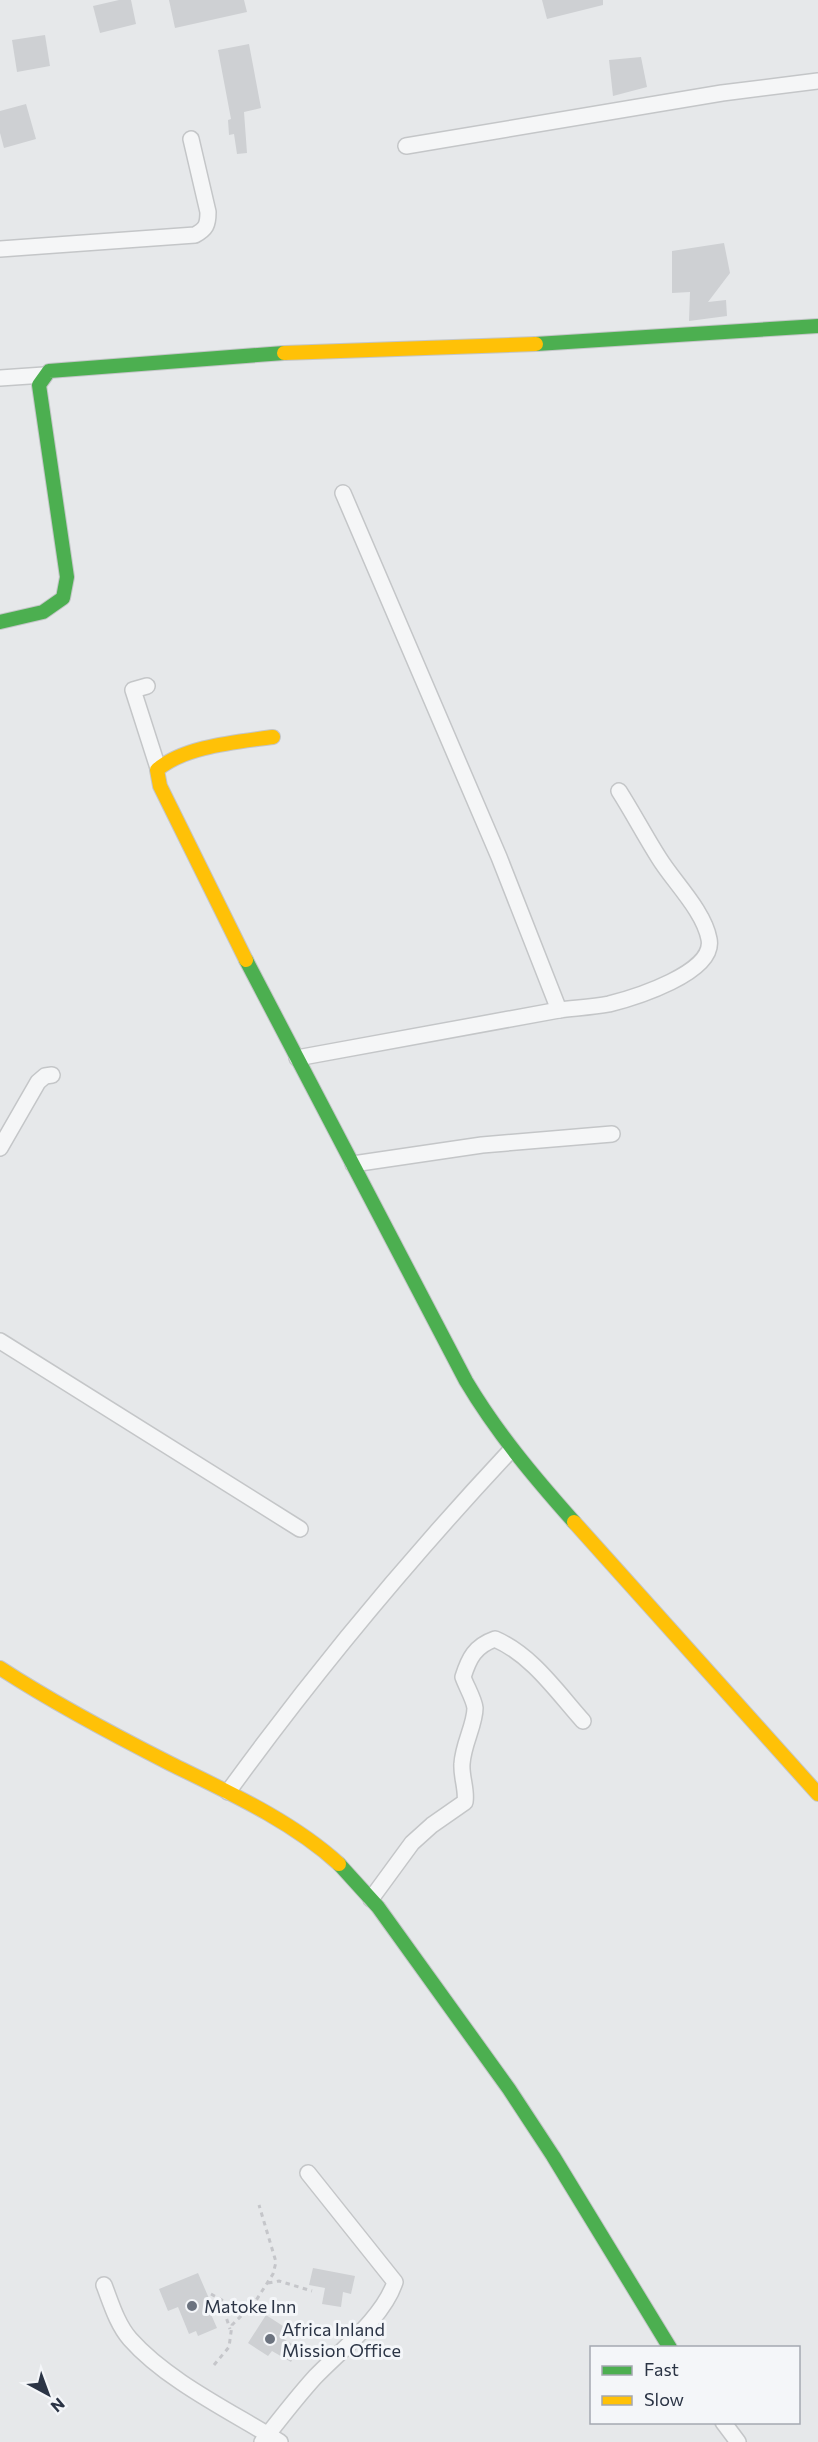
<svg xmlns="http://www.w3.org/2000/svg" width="818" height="2442" viewBox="0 0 818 2442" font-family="Commissioner,sans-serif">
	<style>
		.building { fill: #ced0d3 }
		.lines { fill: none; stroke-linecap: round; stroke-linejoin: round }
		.street-casing { stroke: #c4c6c8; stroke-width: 18 }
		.fast-casing { stroke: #c4c6c8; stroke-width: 16 }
		.slow-casing { stroke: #c4c6c8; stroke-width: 16 }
		.path { stroke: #c5c6ca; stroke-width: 3; stroke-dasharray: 4.5 4.5; stroke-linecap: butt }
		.street { stroke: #f5f6f7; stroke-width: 15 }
		.fast { stroke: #4caf50; stroke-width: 14 }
		.slow { stroke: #ffc107; stroke-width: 14 }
		.poi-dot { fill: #6c737f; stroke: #f4f6f9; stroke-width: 2 }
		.labels { text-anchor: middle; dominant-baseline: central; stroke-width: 6; stroke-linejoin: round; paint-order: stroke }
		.poi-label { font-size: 18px; fill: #2b3445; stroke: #f4f6f9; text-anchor: start }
	</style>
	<rect width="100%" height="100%" fill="#e6e8ea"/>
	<g class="building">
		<path d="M 119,0 L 131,0 L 136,24 L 100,33 L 93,6 Z"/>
		<path d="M 169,0 L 244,0 L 247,12 L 175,28 Z"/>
		<path d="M 542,0 L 603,0 L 603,5 L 547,19 Z"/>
		<path d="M 45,35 L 50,66 L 17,72 L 12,40 Z"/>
		<path d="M 249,44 L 261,108 L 244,112 L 247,153 L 237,154 L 234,134 L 229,135 L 228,120 L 231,119 L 218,50 Z"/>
		<path d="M 641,57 L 647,87 L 613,96 L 609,60 Z"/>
		<path d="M 26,104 L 36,139 L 4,148 L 0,133 L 0,111 Z"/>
		<path d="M 724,243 L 730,273 L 708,302 L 726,300 L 727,316 L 689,321 L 690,292 L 672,293 L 672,251 Z"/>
		<path d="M 313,2268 L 355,2276 L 351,2294 L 343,2292 L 341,2307 L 322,2304 L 325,2288 L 309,2285 Z"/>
		<path d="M 198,2273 L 214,2310 L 210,2312 L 217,2328 L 198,2336 L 196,2331 L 189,2334 L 178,2307 L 168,2311 L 159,2289 Z"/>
		<path d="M 266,2315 L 286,2328 L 280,2337 L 299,2348 L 291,2362 L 272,2351 L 268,2356 L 248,2343 Z"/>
	</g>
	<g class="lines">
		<g class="street-casing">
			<g id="street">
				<path d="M 406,146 L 722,93 L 818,81"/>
				<path d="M 0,249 L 195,235 C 206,229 208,225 208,212 L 191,139"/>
				<path d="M 0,378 L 44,375"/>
				<path d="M 147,686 L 133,690 L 158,768"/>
				<path d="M 559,1010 C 575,1008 593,1007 609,1004 C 633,998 716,973 709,939 C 704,911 673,881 659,858 C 645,836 633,813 619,791"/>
				<path d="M 297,1058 L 559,1010 L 499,857 L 343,493"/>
				<path d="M 0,1148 L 38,1082 L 45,1076 L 52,1075"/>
				<path d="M 353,1164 L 482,1145 L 612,1134"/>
				<path d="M 0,1341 L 300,1529"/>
				<path d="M 228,1792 C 315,1672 410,1558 511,1450"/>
				<path d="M 371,1899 L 412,1843 L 432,1825 L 465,1802 C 467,1789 461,1777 462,1764 C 463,1744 475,1725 475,1708 C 474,1699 466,1686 463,1677 C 469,1658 475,1646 495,1639 C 532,1655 557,1692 583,1721"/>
				<path d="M 104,2285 C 111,2303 117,2324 130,2339 C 167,2381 232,2412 280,2442"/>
				<path d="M 723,2422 L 738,2442"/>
				<path d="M 262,2442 C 279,2420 296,2398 315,2377 C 341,2350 383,2318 395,2282 L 308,2173"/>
			</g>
		</g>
		<g class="fast-casing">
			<g id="fast">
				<path d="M 536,344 L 818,326"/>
				<path d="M 0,622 L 43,612 L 63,598 L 67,577 L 39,385 L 49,371 L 284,353"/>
				<path d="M 246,960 L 466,1381 C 497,1433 534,1477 574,1522"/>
				<path d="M 339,1864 L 378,1907 L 509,2089 L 553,2156 L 670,2348"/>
			</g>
		</g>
		<g class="slow-casing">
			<g id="slow">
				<path d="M 284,353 L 536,344"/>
				<path d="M 246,960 L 160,786 L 157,770 C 184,746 238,742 273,737"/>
				<path d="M 574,1522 L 818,1794"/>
				<path d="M 0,1668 C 55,1704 112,1734 171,1764 C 228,1792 292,1821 339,1864"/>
			</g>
		</g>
		<g class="path">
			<path d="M 268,2283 L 279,2281 L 312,2291"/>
			<path d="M 211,2294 L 245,2313"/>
			<path d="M 221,2302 L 230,2329"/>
			<path d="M 214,2365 L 229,2347 L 232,2325 L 255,2302 L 273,2274 L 276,2262 L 259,2205"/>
		</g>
		<use href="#street" class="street"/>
		<use href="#fast" class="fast"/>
		<use href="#slow" class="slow"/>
	</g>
	<g class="poi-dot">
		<circle cx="192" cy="2306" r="6"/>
		<circle cx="270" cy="2339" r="6"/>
	</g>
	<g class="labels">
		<g class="poi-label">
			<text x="204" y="2306">Matoke Inn</text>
			<text x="282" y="2329">Africa Inland<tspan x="282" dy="21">Mission Office</tspan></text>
		</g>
	</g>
	<rect x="590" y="2346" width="210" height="78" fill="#f4f6f9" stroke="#a4a8b1" stroke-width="1.5"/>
	<rect x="602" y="2366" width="30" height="9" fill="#4caf50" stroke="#a4a8b1" stroke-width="1.5"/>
	<text x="644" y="2376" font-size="18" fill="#2b3445">Fast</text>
	<rect x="602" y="2396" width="30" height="9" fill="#ffc107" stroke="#a4a8b1" stroke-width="1.5"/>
	<text x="644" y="2406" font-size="18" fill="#2b3445">Slow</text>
	<g transform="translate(48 2394) rotate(139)" stroke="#f4f6f9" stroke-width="4.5" paint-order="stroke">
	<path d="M0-4.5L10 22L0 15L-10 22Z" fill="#2b3445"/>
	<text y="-9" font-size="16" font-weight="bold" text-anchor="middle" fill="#2b3445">N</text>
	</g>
</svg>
